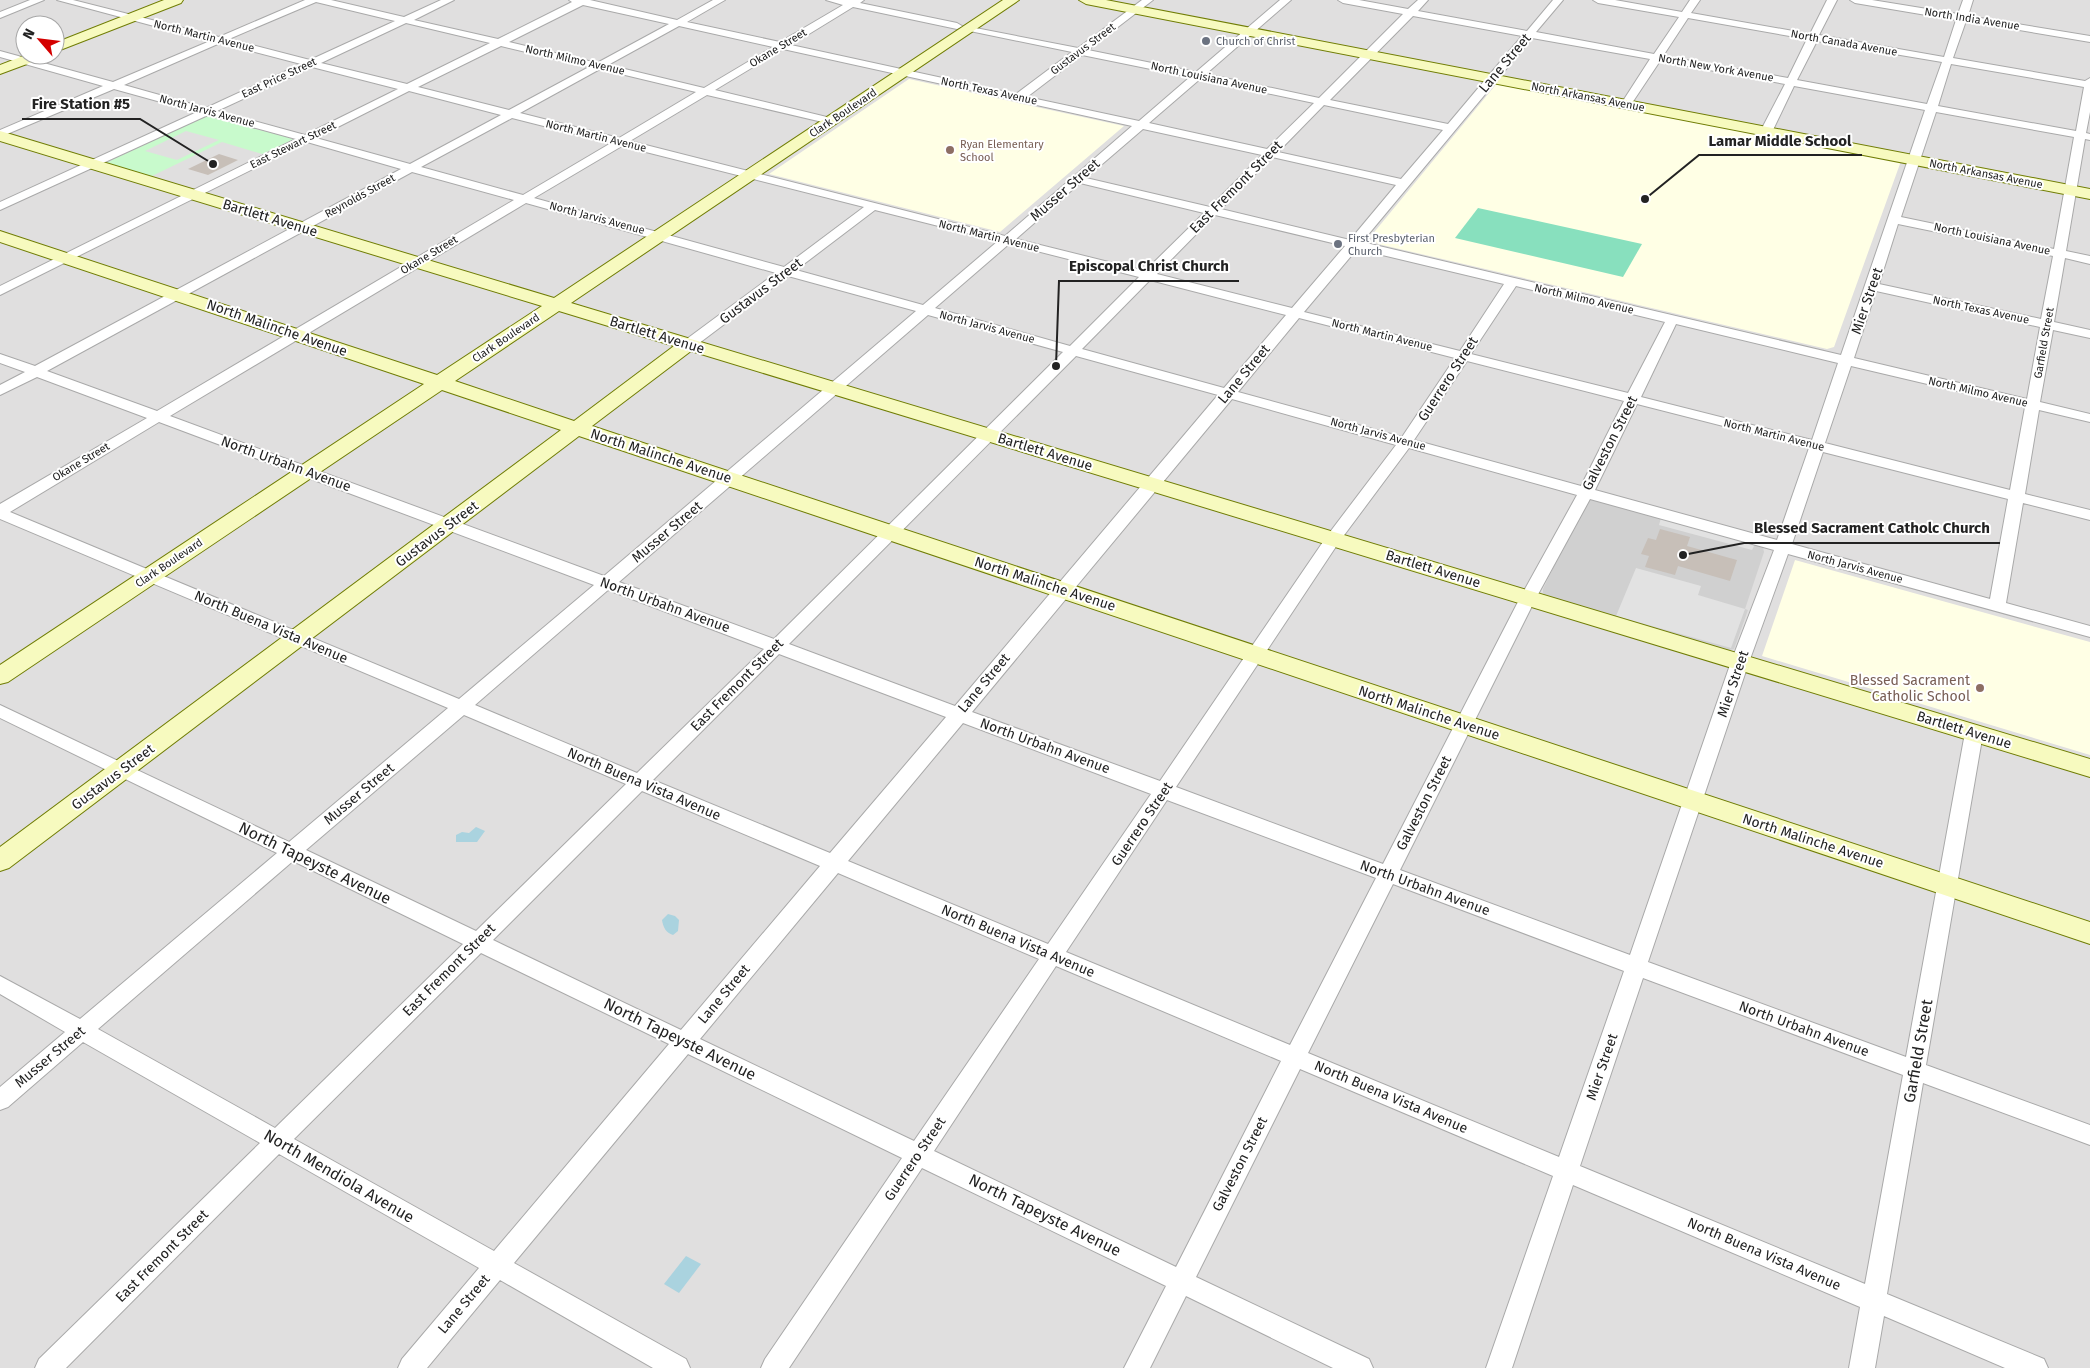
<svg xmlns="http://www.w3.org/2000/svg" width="2090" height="1368" viewBox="0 0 2090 1368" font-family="'Fira Sans',sans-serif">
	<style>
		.residential { fill: #e0dfdf; fill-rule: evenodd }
		.education { fill: #ffffe5 }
		.religious { fill: #d0d0d0 }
		.park { fill: #c8facc; fill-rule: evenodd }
		.pitch { fill: #88e0be }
		.parking { fill: #e2e2e2 }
		.water { fill: #aad3df }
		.building { fill: #c7bfb8 }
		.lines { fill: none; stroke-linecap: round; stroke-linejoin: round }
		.street-casing { stroke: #a9a9a9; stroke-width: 2 }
		.secondary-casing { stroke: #707d05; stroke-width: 2 }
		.street { fill: #fff; fill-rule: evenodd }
		.secondary { fill: #f7fabf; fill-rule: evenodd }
		.worship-dot { fill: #6b7280; stroke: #fff; stroke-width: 2 }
		.education-dot { fill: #8d6e63; stroke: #fff; stroke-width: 2 }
		.labels { text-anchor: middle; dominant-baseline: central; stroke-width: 4; stroke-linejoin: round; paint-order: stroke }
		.far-street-label { font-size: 11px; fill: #222; stroke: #fff }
		.far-worship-label { font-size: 11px; fill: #5b616d; stroke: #fff; text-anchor: start }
		.far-education-label { font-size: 11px; fill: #785e54; stroke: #fff; text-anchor: start }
		.street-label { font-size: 14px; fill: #222; stroke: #fff }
		.education-label { font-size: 14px; fill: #785e54; stroke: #fff; text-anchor: end }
		.near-street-label { font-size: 16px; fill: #222; stroke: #fff }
		.leader { fill: none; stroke: #222; stroke-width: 2 }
		.callout-dot { fill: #222; stroke: #fff; stroke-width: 2 }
		.callout-label { font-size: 15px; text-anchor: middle; font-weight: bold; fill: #222; stroke: #fff; stroke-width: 4; stroke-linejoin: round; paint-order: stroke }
	</style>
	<rect width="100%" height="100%" fill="#f2efe9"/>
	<path class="residential" d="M 0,0 L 2090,0 L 2090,1368 L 0,1368 ZM 25,25 L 55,25 L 55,55 L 25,55 Z"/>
	<g class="education">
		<path d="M 909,79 L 1124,126 L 1000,232 L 769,174 Z"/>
		<path d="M 1498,82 L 1901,161 L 1834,347 L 1827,349 L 1378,244 L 1371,236 Z"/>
		<path d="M 1795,560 L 2090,642 L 2090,755 L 1762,656 Z"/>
	</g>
	<path class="religious" d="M 1590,499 L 1763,547 L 1764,552 L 1745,609 L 1748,610 L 1734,649 L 1725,651 L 1549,598 L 1543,593 L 1543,589 L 1586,501 Z"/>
	<path class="park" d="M 207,116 L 294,139 L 262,154 L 222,142 L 150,177 L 105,163 ZM 186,131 L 219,140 L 177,160 L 145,151 Z"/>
	<path class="pitch" d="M 1478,208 L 1642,244 L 1623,277 L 1455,238 Z"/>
	<g class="parking">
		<path d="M 1661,518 L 1755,544 L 1752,550 L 1659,525 Z"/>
		<path d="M 1636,568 L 1701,586 L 1698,595 L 1745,609 L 1731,648 L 1616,616 Z"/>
	</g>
	<g class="water">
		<path d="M 476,827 L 485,831 L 477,842 L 456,842 L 456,835 L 462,832 L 469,833 Z"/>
		<path d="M 668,914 L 675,916 L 679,920 L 678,931 L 673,935 C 666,933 663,927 662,920 Z"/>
		<path d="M 686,1256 L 701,1264 L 679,1293 L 664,1284 Z"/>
	</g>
	<g class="building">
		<path d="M 219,154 L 238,160 L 208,175 L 188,169 Z"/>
		<path d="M 1660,529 L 1690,537 L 1687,546 L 1737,560 L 1730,581 L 1678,566 L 1675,575 L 1645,567 L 1649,556 L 1641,554 L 1648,538 L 1656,540 Z"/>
	</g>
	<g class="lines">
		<g class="street-casing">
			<g id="street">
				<path d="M 30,0 L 44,0 L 0,18 L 0,12 Z"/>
				<path d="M 57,0 L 73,0 L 219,37 L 305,0 L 331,0 L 404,17 L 441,0 L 454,0 L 414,20 L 498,39 L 572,2 L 569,0 L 590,0 L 677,20 L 713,0 L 725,0 L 687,22 L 780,42 L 843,5 L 826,0 L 864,0 L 860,3 L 957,23 L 962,26 L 957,29 L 853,7 L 791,45 L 1016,94 L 1072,52 L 965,30 L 965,26 L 1078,48 L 1142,0 L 1153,0 L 1088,50 L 1196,72 L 1280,0 L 1291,0 L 1206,74 L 1319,98 L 1403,14 L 1343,3 L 1338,0 L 1359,0 L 1408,9 L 1418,0 L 1428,0 L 1418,11 L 1527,31 L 1553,0 L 1563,0 L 1536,32 L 1654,54 L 1679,17 L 1598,3 L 1593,0 L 1615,0 L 1682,12 L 1690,0 L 1700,0 L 1691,13 L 1810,34 L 1827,0 L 1837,0 L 1819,35 L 1944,57 L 1956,20 L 1855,3 L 1850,0 L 1872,0 L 1958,14 L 1963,0 L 1973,0 L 1968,16 L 2090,36 L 2090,42 L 1966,21 L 1953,58 L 2085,81 L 2090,78 L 2090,112 L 2086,133 L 2090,134 L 2090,140 L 2085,139 L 2066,251 L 2090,256 L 2090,264 L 2065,258 L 2054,322 L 2090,330 L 2090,338 L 2053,330 L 2040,402 L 2090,414 L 2090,422 L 2039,410 L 2025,494 L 2090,510 L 2090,520 L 2023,503 L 2006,603 L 2090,626 L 2090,637 L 1788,554 L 1749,662 L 1648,962 L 1906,1057 L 1965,733 L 1968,729 L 1974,727 L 1980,729 L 1983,733 L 1926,1065 L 2090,1125 L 2090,1145 L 1923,1083 L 1887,1294 L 2044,1359 L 2048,1368 L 2005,1368 L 1884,1316 L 1875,1368 L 1849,1368 L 1860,1307 L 1573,1185 L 1512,1368 L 1486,1368 L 1553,1176 L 1300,1069 L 1196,1277 L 1369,1359 L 1373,1368 L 1333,1368 L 1186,1296 L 1150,1368 L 1124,1368 L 1166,1286 L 922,1168 L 789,1368 L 761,1368 L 765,1359 L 902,1158 L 688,1054 L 514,1263 L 686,1359 L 690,1368 L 653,1368 L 500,1280 L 427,1368 L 398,1368 L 402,1359 L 479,1268 L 279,1154 L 66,1368 L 35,1368 L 39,1359 L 260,1143 L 83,1042 L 8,1107 L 0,1110 L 0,1087 L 65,1032 L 0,994 L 0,976 L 80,1019 L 277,853 L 0,718 L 0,705 L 289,842 L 448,708 L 0,519 L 0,504 L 147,418 L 37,377 L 0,395 L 0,385 L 25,372 L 0,363 L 0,354 L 35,366 L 401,169 L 307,142 L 0,295 L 0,286 L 296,139 L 208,115 L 0,210 L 0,202 L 197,112 L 114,89 L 0,137 L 0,130 L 103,86 L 0,57 L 0,51 L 113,82 L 210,41 ZM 316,2 L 395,21 L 310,60 L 229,39 ZM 583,5 L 669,24 L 597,63 L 509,42 ZM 1413,16 L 1522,36 L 1448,124 L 1330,100 ZM 1688,18 L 1807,39 L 1788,78 L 1663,56 ZM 406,23 L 490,43 L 407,84 L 321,63 ZM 679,26 L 773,47 L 704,88 L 608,65 ZM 1532,38 L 1650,59 L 1621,104 L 1626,107 L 1630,106 L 1660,61 L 1785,84 L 1760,132 L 1766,135 L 1772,132 L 1794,86 L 1925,110 L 1841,355 L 1362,242 ZM 1817,41 L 1942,62 L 1927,104 L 1797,80 ZM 220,43 L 301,64 L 206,108 L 124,85 ZM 501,46 L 589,67 L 509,110 L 418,87 ZM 783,49 L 1132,126 L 1005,236 L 630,141 L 707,95 L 831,124 L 835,123 L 835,119 L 715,90 ZM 1082,55 L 1190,77 L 1139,121 L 1027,97 ZM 1951,64 L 2084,87 L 2076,131 L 1938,106 ZM 312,67 L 398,89 L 305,135 L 217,111 ZM 600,69 L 696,92 L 619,138 L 520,113 ZM 1200,79 L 1314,103 L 1267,149 L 1149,123 ZM 409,91 L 501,115 L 410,164 L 316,138 ZM 1324,105 L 1443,130 L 1401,179 L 1278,152 ZM 1936,112 L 2074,137 L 2054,249 L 1901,217 ZM 512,118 L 611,143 L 523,195 L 421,167 ZM 1143,129 L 1262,155 L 1210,207 L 1086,178 ZM 622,146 L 864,207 L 784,267 L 534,198 ZM 1272,157 L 1396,185 L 1350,240 L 1221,209 ZM 412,172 L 514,200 L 157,411 L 47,371 ZM 1080,183 L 1204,213 L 1145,271 L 1016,239 ZM 526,203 L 776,273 L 684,341 L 682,344 L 684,347 L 694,347 L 788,276 L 916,311 L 604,576 L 170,416 ZM 875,210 L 998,241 L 923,305 L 796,270 ZM 1215,215 L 1345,246 L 1292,308 L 1157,274 ZM 1898,224 L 2053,256 L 2041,319 L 1879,284 ZM 1009,244 L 1139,277 L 1070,346 L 935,308 ZM 1357,249 L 1504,284 L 1460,351 L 1304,312 ZM 1150,280 L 1286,315 L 1224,388 L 1082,349 ZM 1516,286 L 1665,322 L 1628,393 L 1471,354 ZM 1876,291 L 2040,327 L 2027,399 L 1854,358 ZM 928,315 L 1063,352 L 774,639 L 619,582 ZM 1299,318 L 1455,358 L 1402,437 L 1238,392 ZM 1676,324 L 1838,363 L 1812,440 L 1641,397 ZM 1076,356 L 1218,395 L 955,706 L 789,644 ZM 1467,361 L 1624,401 L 1581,486 L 1414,440 ZM 1851,366 L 2025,407 L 2010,490 L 1825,443 ZM 1232,399 L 1396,445 L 1327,536 L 1160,781 L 972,712 ZM 1637,404 L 1809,448 L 1777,540 L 1595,490 ZM 159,422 L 594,585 L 459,699 L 10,512 ZM 1409,448 L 1577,495 L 1520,598 L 1383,864 L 1176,787 L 1339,542 ZM 1823,452 L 2008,499 L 1990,599 L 1792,544 ZM 1590,499 L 1774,550 L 1731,662 L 1630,955 L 1400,870 L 1536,598 ZM 608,590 L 764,649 L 637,773 L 475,705 ZM 779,654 L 946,717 L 830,853 L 653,780 ZM 464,715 L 626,784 L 476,931 L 306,850 ZM 963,723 L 1151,794 L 1048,944 L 848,861 ZM 642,791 L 820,866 L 681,1030 L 493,940 ZM 1167,800 L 1376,878 L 1290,1045 L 1066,952 ZM 293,861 L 463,944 L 275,1128 L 98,1029 ZM 838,873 L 1039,959 L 914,1141 L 700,1039 ZM 1393,884 L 1624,971 L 1559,1157 L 1308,1053 ZM 481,953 L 669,1044 L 494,1251 L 294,1139 ZM 1056,966 L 1281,1061 L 1176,1267 L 934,1151 ZM 1643,978 L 1903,1075 L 1865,1284 L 1580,1166 Z"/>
			</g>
		</g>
		<g class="secondary-casing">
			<g id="secondary">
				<path d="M 164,0 L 183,0 L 181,3 L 55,52 L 55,43 Z"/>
				<path d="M 1003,0 L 1019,0 L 571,303 L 2090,759 L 2090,777 L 691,351 L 592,426 L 2090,922 L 2090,944 L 579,436 L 9,868 L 0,871 L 0,847 L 561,430 L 442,390 L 8,682 L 0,684 L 0,665 L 424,384 L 0,242 L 0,231 L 437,375 L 542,306 L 0,141 L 0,131 L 554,298 ZM 559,311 L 674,346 L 574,421 L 455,381 Z"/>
				<path d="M 1079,0 L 1106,0 L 2090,189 L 2090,199 L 1086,4 Z"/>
				<path d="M 26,55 L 45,55 L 43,58 L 0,74 L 0,65 Z"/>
			</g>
		</g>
		<use href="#street" class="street"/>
		<use href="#secondary" class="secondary"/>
	</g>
	<g class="worship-dot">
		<circle cx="1206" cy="41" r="5"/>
		<circle cx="1338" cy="244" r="5"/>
	</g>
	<g class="education-dot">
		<circle cx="950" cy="150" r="5"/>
		<circle cx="1980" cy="688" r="5"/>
	</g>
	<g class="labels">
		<g class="far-street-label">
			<text transform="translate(1972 19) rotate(9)">North India Avenue</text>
			<text transform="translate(204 36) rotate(14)">North Martin Avenue</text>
			<text transform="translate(1844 43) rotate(10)">North Canada Avenue</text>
			<text transform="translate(778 48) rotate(-31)">Okane Street</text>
			<text transform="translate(1083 49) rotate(-37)">Gustavus Street</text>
			<text transform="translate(575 60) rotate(13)">North Milmo Avenue</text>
			<text transform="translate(1716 68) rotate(10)">North New York Avenue</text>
			<text transform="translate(279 78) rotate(-25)">East Price Street</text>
			<text transform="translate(1209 78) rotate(12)">North Louisiana Avenue</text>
			<text transform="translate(989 91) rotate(12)">North Texas Avenue</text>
			<text transform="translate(1588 97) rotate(11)">North Arkansas Avenue</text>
			<text transform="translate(207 111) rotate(15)">North Jarvis Avenue</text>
			<text transform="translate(843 113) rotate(-34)">Clark Boulevard</text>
			<text transform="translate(596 136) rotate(14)">North Martin Avenue</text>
			<text transform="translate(293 145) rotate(-26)">East Stewart Street</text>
			<text transform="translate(1986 174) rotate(11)">North Arkansas Avenue</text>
			<text transform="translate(360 196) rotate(-29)">Reynolds Street</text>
			<text transform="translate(597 218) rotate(15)">North Jarvis Avenue</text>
			<text transform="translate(989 236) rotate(14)">North Martin Avenue</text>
			<text transform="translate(1992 239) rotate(12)">North Louisiana Avenue</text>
			<text transform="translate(429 255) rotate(-31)">Okane Street</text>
			<text transform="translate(1584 299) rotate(13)">North Milmo Avenue</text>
			<text transform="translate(1981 310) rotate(12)">North Texas Avenue</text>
			<text transform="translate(987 327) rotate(15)">North Jarvis Avenue</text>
			<text transform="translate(1382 335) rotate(14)">North Martin Avenue</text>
			<text transform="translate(506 338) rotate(-34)">Clark Boulevard</text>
			<text transform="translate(2044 343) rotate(-80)">Garfield Street</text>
			<text transform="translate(1978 392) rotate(13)">North Milmo Avenue</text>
			<text transform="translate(1378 434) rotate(15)">North Jarvis Avenue</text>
			<text transform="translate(1774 435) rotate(14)">North Martin Avenue</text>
			<text transform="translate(81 462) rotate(-31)">Okane Street</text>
			<text transform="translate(169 563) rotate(-34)">Clark Boulevard</text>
			<text transform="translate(1855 567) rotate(15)">North Jarvis Avenue</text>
		</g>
		<g class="far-worship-label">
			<text x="1216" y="41">Church of Christ</text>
			<text x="1348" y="238">First Presbyterian<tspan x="1348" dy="13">Church</tspan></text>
		</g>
		<g class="far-education-label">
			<text x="960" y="144">Ryan Elementary<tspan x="960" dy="13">School</tspan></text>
		</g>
		<g class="street-label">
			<text transform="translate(1505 63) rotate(-50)">Lane Street</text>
			<text transform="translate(1236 187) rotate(-45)">East Fremont Street</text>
			<text transform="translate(1065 190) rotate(-41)">Musser Street</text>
			<text transform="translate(270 218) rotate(17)">Bartlett Avenue</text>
			<text transform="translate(761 291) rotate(-37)">Gustavus Street</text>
			<text transform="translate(1867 301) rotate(-71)">Mier Street</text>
			<text transform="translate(277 328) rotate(19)">North Malinche Avenue</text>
			<text transform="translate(657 335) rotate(17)">Bartlett Avenue</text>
			<text transform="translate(1244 374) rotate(-50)">Lane Street</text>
			<text transform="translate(1448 379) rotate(-57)">Guerrero Street</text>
			<text transform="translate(1610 443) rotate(-63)">Galveston Street</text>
			<text transform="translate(1045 452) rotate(17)">Bartlett Avenue</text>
			<text transform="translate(661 456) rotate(18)">North Malinche Avenue</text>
			<text transform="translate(286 464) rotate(20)">North Urbahn Avenue</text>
			<text transform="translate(667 532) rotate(-40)">Musser Street</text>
			<text transform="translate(437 534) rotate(-37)">Gustavus Street</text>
			<text transform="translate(1433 569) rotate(17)">Bartlett Avenue</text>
			<text transform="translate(1045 584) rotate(18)">North Malinche Avenue</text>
			<text transform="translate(665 605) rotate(20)">North Urbahn Avenue</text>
			<text transform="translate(271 627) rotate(23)">North Buena Vista Avenue</text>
			<text transform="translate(984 683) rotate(-50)">Lane Street</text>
			<text transform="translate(1733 684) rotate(-71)">Mier Street</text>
			<text transform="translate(737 685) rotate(-45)">East Fremont Street</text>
			<text transform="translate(1429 713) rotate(18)">North Malinche Avenue</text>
			<text transform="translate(1964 730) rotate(17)">Bartlett Avenue</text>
			<text transform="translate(1045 746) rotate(20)">North Urbahn Avenue</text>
			<text transform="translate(113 777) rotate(-37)">Gustavus Street</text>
			<text transform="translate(644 784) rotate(23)">North Buena Vista Avenue</text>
			<text transform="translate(359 794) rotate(-40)">Musser Street</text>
			<text transform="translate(1424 803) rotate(-63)">Galveston Street</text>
			<text transform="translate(1142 824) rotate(-56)">Guerrero Street</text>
			<text transform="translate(1813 841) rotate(18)">North Malinche Avenue</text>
			<text transform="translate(1425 888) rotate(20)">North Urbahn Avenue</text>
			<text transform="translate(1018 941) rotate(23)">North Buena Vista Avenue</text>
			<text transform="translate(449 970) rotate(-45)">East Fremont Street</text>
			<text transform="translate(724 994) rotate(-50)">Lane Street</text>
			<text transform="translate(1804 1029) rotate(20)">North Urbahn Avenue</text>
			<text transform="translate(50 1057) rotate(-40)">Musser Street</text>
			<text transform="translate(1602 1067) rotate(-71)">Mier Street</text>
			<text transform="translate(1391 1097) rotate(23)">North Buena Vista Avenue</text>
			<text transform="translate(915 1159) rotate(-56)">Guerrero Street</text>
			<text transform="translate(1240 1164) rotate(-63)">Galveston Street</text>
			<text transform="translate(1764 1254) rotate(23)">North Buena Vista Avenue</text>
			<text transform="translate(162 1256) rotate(-45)">East Fremont Street</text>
			<text transform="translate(464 1304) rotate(-50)">Lane Street</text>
		</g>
		<g class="education-label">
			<text x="1970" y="680">Blessed Sacrament<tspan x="1970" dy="16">Catholic School</tspan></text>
		</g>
		<g class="near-street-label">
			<text transform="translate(315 863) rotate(26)">North Tapeyste Avenue</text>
			<text transform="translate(680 1039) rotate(26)">North Tapeyste Avenue</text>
			<text transform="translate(1918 1051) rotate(-80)">Garfield Street</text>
			<text transform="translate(339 1176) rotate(30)">North Mendiola Avenue</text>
			<text transform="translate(1045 1215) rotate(26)">North Tapeyste Avenue</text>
		</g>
	</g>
	<path class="leader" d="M213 164L140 119H22M1645 199L1699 155H1862M1056 366L1059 281H1239M1683 555L1744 543H2000"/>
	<g class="callout-dot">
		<circle cx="213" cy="164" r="5"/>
		<circle cx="1645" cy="199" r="5"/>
		<circle cx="1056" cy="366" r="5"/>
		<circle cx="1683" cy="555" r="5"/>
	</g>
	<g class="callout-label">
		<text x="81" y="109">Fire Station #5</text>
		<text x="1780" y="146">Lamar Middle School</text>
		<text x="1149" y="271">Episcopal Christ Church</text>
		<text x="1872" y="533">Blessed Sacrament Catholc Church</text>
	</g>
	<g transform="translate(40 40) rotate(298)"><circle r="24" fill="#ffffff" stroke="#a7a7a7"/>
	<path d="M0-4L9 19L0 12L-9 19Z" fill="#d40000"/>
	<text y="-8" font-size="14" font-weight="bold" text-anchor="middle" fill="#222222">N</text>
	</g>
</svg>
